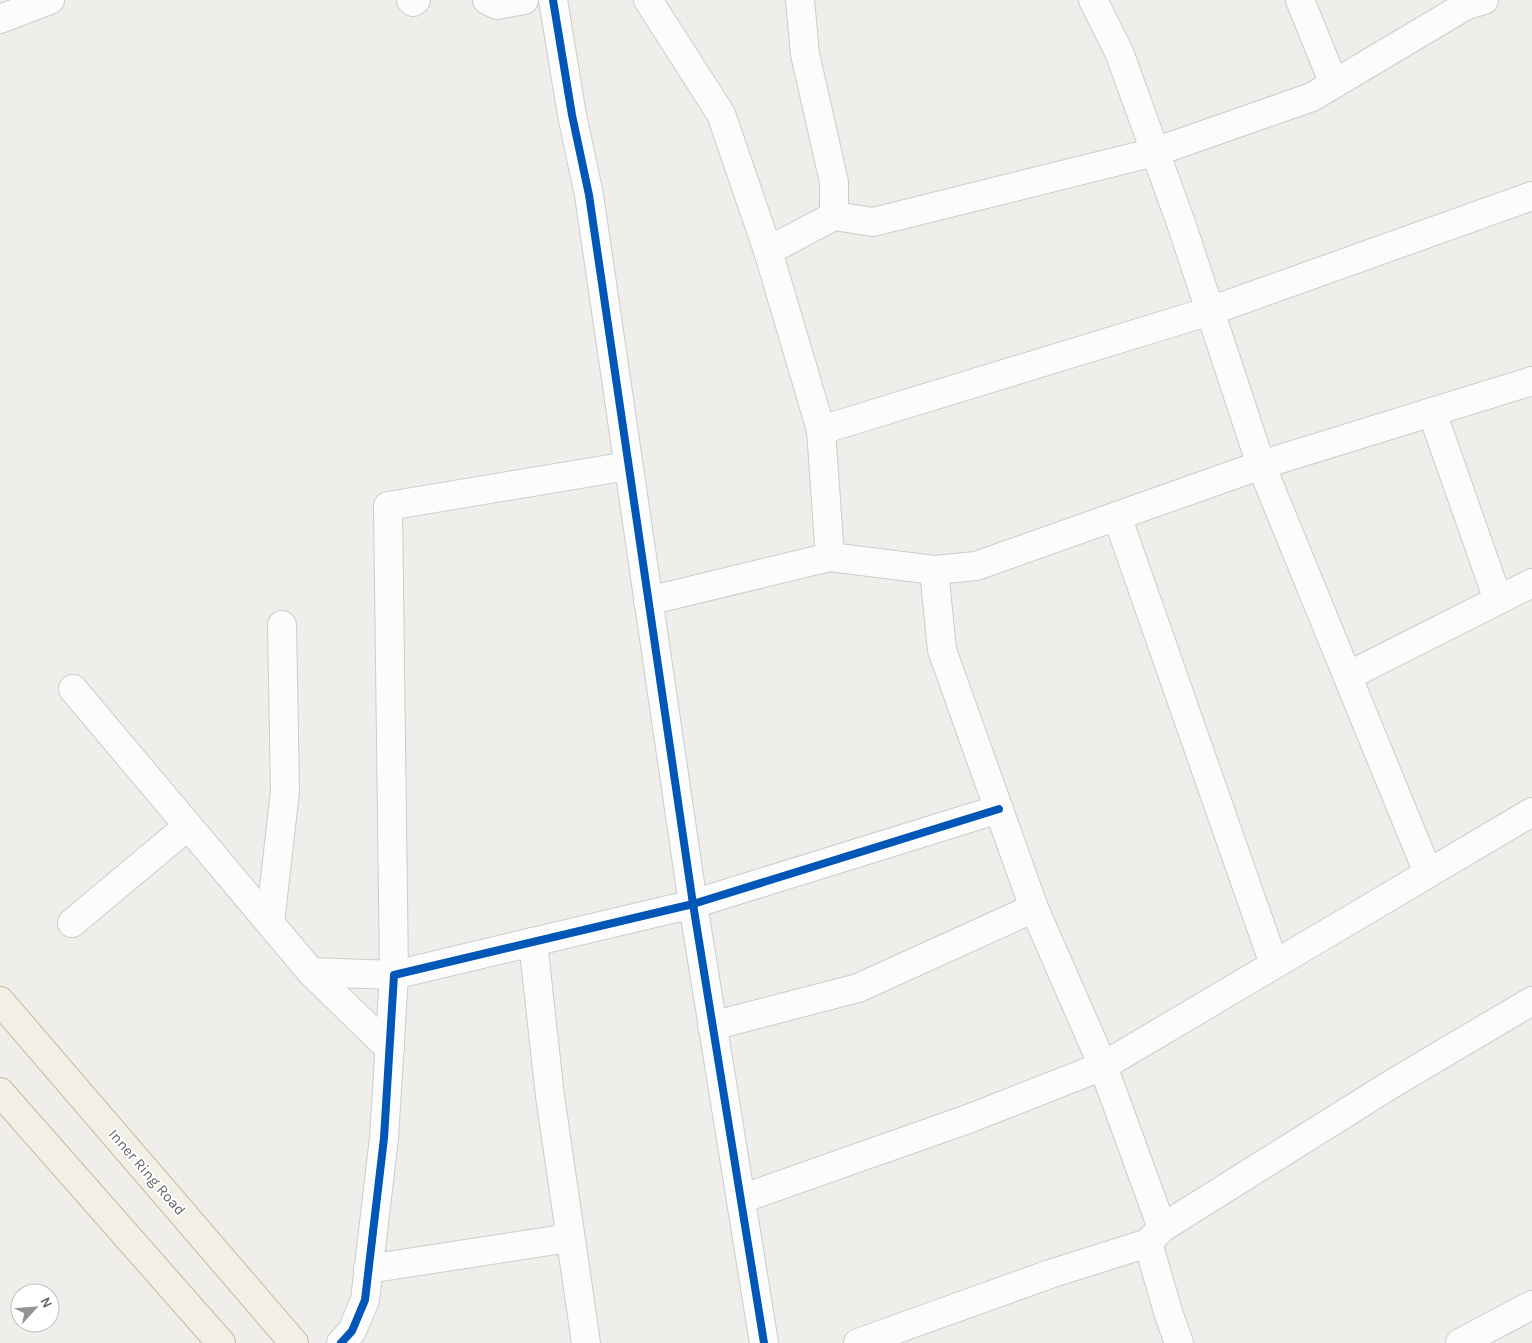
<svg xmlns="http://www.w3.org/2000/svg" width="1532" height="1343" viewBox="0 0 1532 1343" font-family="Karla,sans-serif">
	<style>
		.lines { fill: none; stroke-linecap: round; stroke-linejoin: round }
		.minor-casing { stroke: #cbcccc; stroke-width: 30 }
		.trunk-casing { stroke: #c8b996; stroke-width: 30 }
		.minor { stroke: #fdfcfc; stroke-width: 28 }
		.trunk { stroke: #f2f0e6; stroke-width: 28 }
		.cycleway-casing { stroke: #fff; stroke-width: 11 }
		.cycleway { stroke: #0057b8; stroke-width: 8 }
		.labels { text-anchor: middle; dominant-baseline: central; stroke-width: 4; stroke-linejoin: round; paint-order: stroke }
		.street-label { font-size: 15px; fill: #5f6368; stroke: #fff }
	</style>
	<rect width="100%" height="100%" fill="#efeeea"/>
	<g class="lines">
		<g class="minor-casing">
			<g id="minor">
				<path d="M 411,0 L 413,2 L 416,0"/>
				<path d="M 487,0 L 497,5 L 524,0"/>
				<path d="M 553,0 L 572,115 L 589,195 L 693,904 L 764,1343"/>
				<path d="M 648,0 L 721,114 L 768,251 L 821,430 L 830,557"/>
				<path d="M 800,0 L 805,54 L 834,182 L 834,216"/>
				<path d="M 1093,0 L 1119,52 L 1181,223 L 1261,465 L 1428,873"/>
				<path d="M 1300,0 L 1334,84"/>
				<path d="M 0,19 L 50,0"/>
				<path d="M 768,251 L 834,216 L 873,222 L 1155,152 L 1312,97 L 1465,6 L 1484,0"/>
				<path d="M 1432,412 L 1498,600"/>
				<path d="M 821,430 L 1210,311 L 1532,196"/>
				<path d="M 1117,516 L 1274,964"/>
				<path d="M 934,570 L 942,650 L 1034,908 L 1103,1066 L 1162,1228 L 1148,1243 L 1169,1315 L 1179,1343"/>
				<path d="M 648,601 L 830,557 L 934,570 L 976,566 L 1261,465 L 1532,381"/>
				<path d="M 1348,676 L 1532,583"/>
				<path d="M 73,689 L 311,972 L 390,1049"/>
				<path d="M 72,923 L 188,826"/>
				<path d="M 270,923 L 285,791 L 282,625"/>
				<path d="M 533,942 L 550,1096 L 586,1343"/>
				<path d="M 311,972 L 394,975 L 388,506 L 628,466"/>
				<path d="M 712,1026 L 858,988 L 1034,908"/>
				<path d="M 741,1199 L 968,1119 L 1103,1066 L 1532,812"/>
				<path d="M 1162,1228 L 1395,1082 L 1532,1001"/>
				<path d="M 368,1269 L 569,1238"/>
				<path d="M 341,1343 L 352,1331 L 365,1300 L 384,1138 L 394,975 L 693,904 L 999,809"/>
				<path d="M 858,1343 L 1050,1274 L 1148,1243"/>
				<path d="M 1460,1343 L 1532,1305"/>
			</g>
		</g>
		<g class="trunk-casing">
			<g id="trunk">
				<path d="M 0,1001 L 294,1343"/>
				<path d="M 0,1092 L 221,1343"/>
			</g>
		</g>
		<use href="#minor" class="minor"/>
		<use href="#trunk" class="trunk"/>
		<g class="cycleway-casing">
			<g id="cycleway">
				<path d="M 553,0 L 572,115 L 589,195 L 693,904 L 764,1343"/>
				<path d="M 341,1343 L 352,1331 L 365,1300 L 384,1138 L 394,975 L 693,904 L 999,809"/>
			</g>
		</g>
		<use href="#cycleway" class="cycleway"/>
	</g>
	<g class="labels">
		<g class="street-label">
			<text transform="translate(147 1172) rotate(49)">Inner Ring Road</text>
		</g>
	</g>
	<g transform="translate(35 1308) rotate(64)"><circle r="24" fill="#ffffff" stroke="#bfc1c3"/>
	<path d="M0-4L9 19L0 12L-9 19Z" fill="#919496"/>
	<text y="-8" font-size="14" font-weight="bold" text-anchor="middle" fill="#5f6368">N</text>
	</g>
</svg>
